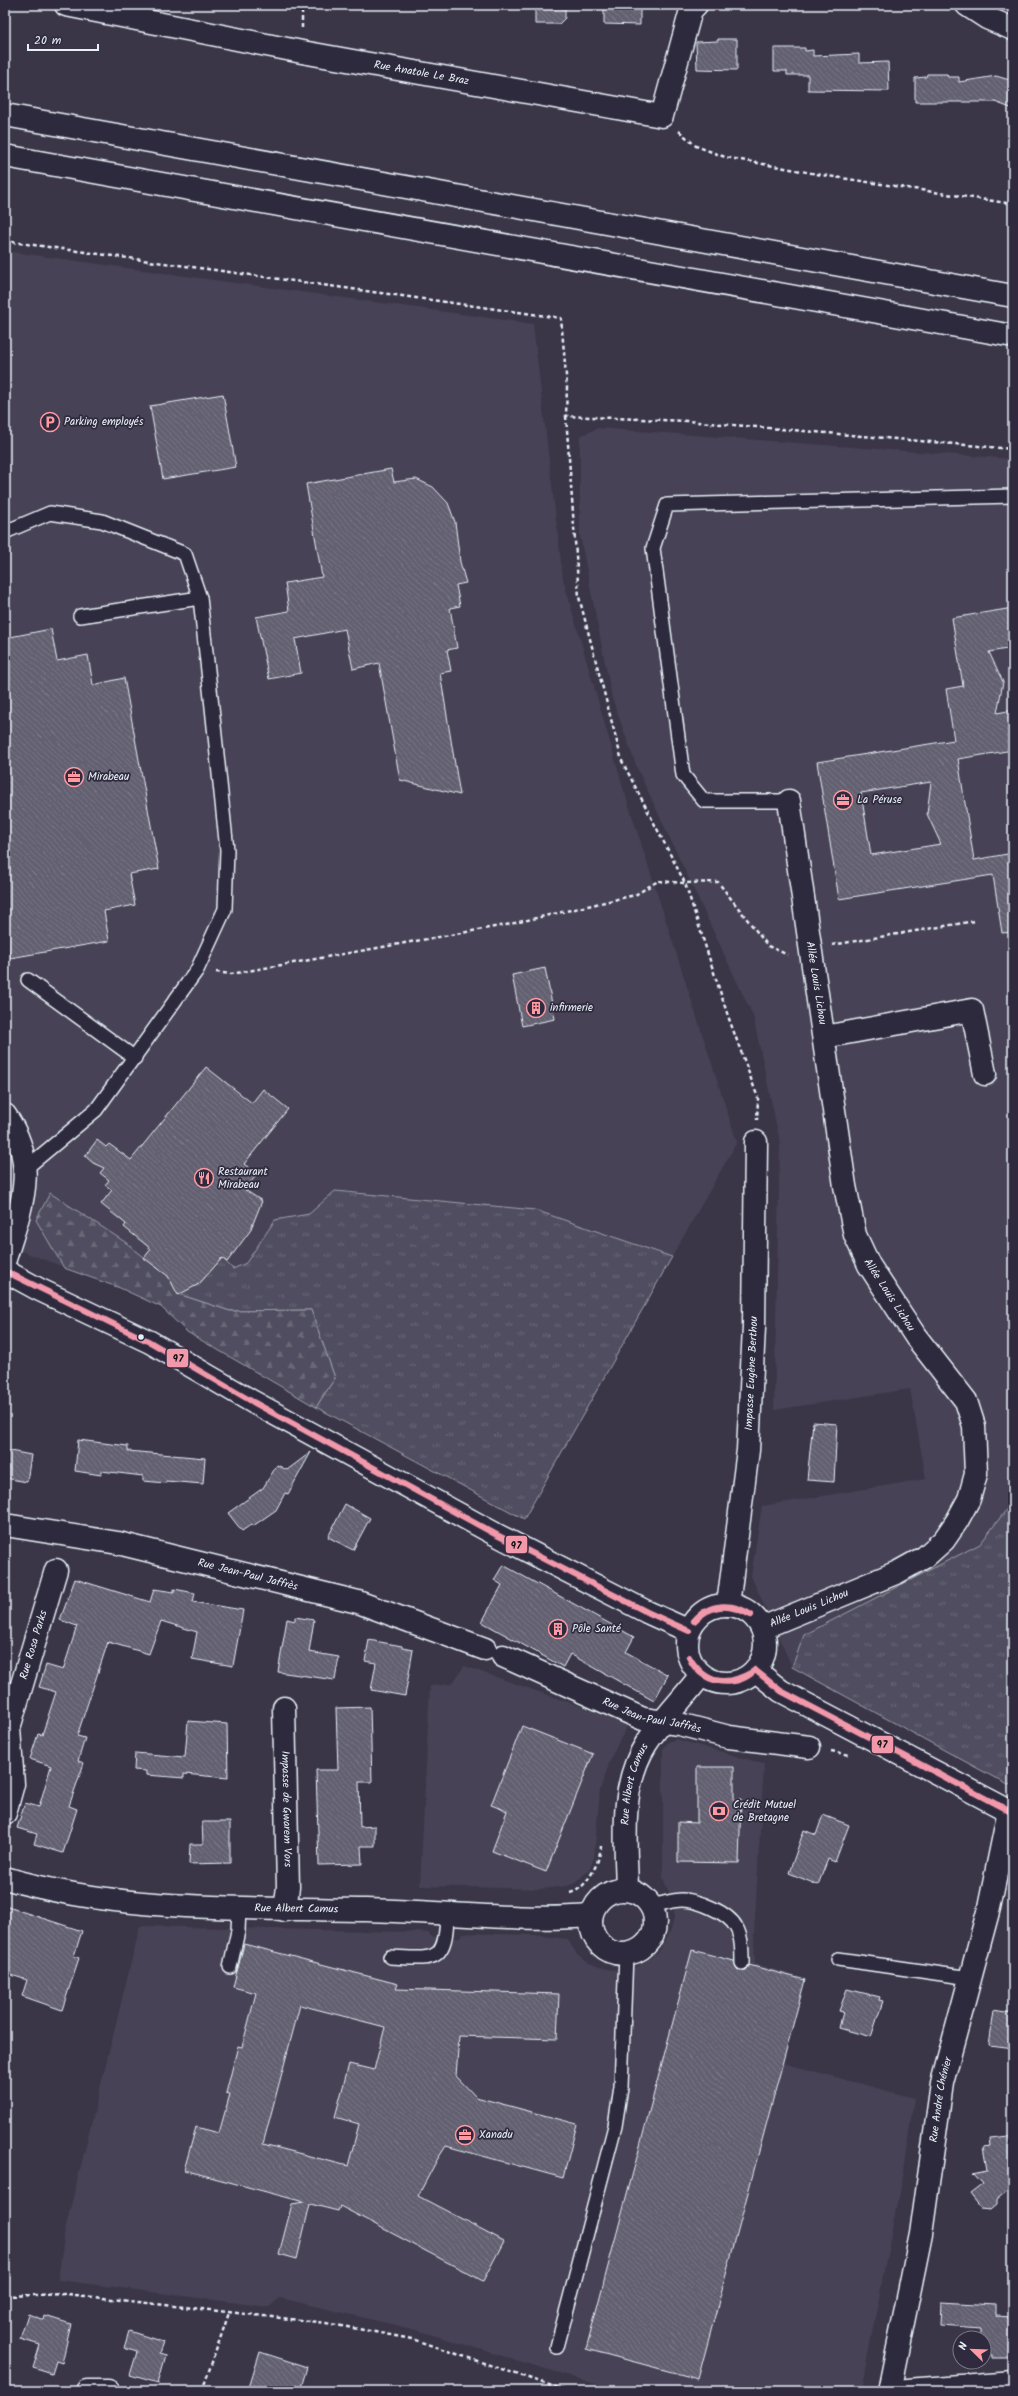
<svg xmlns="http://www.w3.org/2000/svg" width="1018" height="2396" viewBox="0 0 1018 2396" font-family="Kalam,sans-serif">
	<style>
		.built { fill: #464354 }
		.grass { fill: url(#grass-tufts); stroke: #9ca0ac }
		.forest { fill: url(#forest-firs); stroke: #9ca0ac }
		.building { fill: url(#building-back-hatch); stroke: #e8f1f8; fill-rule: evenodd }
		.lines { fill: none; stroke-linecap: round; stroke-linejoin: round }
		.service-casing { stroke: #e8f1f8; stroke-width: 16 }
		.minor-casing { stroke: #e8f1f8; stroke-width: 25 }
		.secondary-casing { stroke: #e8f1f8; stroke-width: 25 }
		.trunk-casing { stroke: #e8f1f8; stroke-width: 25 }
		.path { stroke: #e8f1f8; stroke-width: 2.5; stroke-dasharray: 4 3; stroke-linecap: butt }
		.service { stroke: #2f2a3d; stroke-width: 13 }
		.minor { stroke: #2f2a3d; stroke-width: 22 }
		.secondary { stroke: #2f2a3d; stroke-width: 22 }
		.trunk { stroke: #2f2a3d; stroke-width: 22 }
		.bus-1-casing { stroke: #2f2a3d; stroke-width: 9 }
		.bus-1 { stroke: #f298ab; stroke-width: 6 }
		.bus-dot { fill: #e8f1f8; stroke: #2f2a3d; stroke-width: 1.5 }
		.labels { text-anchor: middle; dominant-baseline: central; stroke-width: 3.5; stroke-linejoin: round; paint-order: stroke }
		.street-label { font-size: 11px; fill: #e8f1f8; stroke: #2f2a3d }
		.poi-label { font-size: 11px; fill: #e8f1f8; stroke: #2f2a3d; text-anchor: start }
		.line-badge { stroke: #2f2a3d; stroke-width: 1.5 }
		.pale-badge-label { font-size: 11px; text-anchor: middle; font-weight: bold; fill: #111 }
	</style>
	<defs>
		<pattern id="grass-tufts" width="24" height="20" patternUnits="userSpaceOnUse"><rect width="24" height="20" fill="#504e5f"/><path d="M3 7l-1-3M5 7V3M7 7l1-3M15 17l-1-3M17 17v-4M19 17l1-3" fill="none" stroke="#696877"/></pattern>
		<pattern id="forest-firs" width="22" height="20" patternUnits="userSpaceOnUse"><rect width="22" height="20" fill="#504e5f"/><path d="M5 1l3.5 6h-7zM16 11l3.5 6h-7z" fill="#696877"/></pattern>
		<pattern id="building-back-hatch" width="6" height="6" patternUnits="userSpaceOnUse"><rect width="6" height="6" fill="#636171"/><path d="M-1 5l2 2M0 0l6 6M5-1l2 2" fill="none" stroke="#797886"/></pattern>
	</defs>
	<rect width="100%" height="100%" fill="#3a3648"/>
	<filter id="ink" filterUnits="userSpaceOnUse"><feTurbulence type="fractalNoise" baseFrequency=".025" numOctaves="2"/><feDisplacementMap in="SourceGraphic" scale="8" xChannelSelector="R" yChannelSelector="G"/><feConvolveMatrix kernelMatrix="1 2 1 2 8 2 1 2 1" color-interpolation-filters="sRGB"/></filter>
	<g filter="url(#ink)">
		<g class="built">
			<path d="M 5,251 L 533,324 L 563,579 L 622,784 L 737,1142 L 524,1519 L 316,1407 L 187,1332 L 161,1307 L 120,1288 L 5,1245 Z"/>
			<path d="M 598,428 L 1013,459 L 1013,1784 L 1008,1785 L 792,1667 L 751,1576 L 762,1506 L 926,1479 L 910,1389 L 774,1410 L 780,1142 L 753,1016 L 637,768 L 612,698 L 580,536 L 580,436 Z"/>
			<path d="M 464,1666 L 629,1723 L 613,1753 L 600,1790 L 594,1858 L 590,1869 L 575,1883 L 567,1886 L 541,1889 L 420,1886 L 430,1686 L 452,1684 Z"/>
			<path d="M 676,1739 L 764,1764 L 754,1935 L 755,1964 L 806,1979 L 783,2063 L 914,2098 L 903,2172 L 861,2391 L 619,2391 L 416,2330 L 280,2298 L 269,2307 L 58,2280 L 65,2230 L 140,1926 L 414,1932 L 429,1933 L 432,1937 L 460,1938 L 462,1933 L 534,1935 L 567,1939 L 577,1954 L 587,1962 L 599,1967 L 611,1970 L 636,1967 L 658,1953 L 670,1932 L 674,1918 L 674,1905 L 663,1878 L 663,1749 L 668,1742 Z"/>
		</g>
		<g class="grass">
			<path d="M 335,1191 L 535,1210 L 672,1257 L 524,1519 L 316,1407 L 335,1378 L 311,1310 L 230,1311 L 178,1294 L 199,1284 L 222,1258 L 233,1269 L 246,1263 L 275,1220 L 309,1214 Z"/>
			<path d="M 1013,1501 L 1013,1784 L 1008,1785 L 792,1667 L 804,1635 L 980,1544 Z"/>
		</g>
		<path class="forest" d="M 50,1193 L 125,1242 L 163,1272 L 166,1271 L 178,1294 L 230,1311 L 311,1310 L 335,1378 L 316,1407 L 187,1332 L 161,1307 L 120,1288 L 64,1268 L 36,1220 Z"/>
		<g class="building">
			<path d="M 535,5 L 565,5 L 565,18 L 559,24 L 535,24 Z"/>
			<path d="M 604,5 L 640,5 L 640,25 L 604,24 Z"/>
			<path d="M 718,39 L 737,39 L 737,70 L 697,69 L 696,42 L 718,41 Z"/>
			<path d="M 774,48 L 805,48 L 805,51 L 813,50 L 813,56 L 859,54 L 859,63 L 888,62 L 889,91 L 808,90 L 808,75 L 787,75 L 787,71 L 774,71 Z"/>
			<path d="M 927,74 L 947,74 L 948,77 L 959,77 L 959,82 L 996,76 L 1013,81 L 1013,109 L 995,102 L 915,102 L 915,78 L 926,77 Z"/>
			<path d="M 223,394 L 236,467 L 163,479 L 150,406 Z"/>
			<path d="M 391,469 L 394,482 L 416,479 L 433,487 L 448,503 L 455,522 L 460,562 L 466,583 L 456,585 L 460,606 L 450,608 L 457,648 L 447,650 L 451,671 L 440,673 L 460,795 L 400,780 L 379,663 L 353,669 L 345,629 L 295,639 L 301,673 L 269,679 L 256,617 L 289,611 L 285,583 L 322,577 L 306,484 Z"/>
			<path d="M 1013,608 L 1013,648 L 989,652 L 1003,682 L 997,713 L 1013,710 L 1013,750 L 958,759 L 974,860 L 1013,853 L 1013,932 L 1002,933 L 993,875 L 839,899 L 817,762 L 954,740 L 946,689 L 963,686 L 952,618 ZM 931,782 L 927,814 L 941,844 L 871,855 L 861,793 Z"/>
			<path d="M 51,629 L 57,661 L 88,655 L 93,685 L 124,678 L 159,869 L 129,874 L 135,905 L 104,911 L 109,941 L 10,958 L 5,932 L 5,638 Z"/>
			<path d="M 545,968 L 555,1019 L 522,1026 L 512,975 Z"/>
			<path d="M 206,1067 L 252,1103 L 263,1089 L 288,1109 L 244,1164 L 257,1174 L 245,1190 L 262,1201 L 250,1231 L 227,1262 L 222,1258 L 199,1284 L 178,1295 L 168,1276 L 144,1258 L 151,1249 L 124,1227 L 126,1224 L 101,1204 L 112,1190 L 105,1185 L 109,1180 L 100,1173 L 104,1168 L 93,1163 L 85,1156 L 97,1140 L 106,1147 L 109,1144 L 131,1160 Z"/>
			<path d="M 813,1422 L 837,1424 L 834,1482 L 807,1480 Z"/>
			<path d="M 78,1440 L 128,1446 L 128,1451 L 205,1458 L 203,1484 L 166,1481 L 166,1483 L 143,1481 L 143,1476 L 101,1471 L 101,1475 L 75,1471 Z"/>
			<path d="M 5,1450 L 31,1455 L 27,1482 L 5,1478 Z"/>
			<path d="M 311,1452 L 288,1494 L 285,1493 L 276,1510 L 253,1526 L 252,1524 L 242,1531 L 228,1513 L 263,1488 L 277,1465 L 287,1470 Z"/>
			<path d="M 345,1504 L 370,1518 L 353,1550 L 328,1537 Z"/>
			<path d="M 503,1565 L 634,1637 L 626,1652 L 668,1675 L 654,1701 L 570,1654 L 563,1667 L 482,1622 L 502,1585 L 494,1580 Z"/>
			<path d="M 75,1579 L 150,1602 L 154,1589 L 174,1592 L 174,1589 L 195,1593 L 193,1602 L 243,1610 L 233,1666 L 192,1659 L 197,1632 L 161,1621 L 149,1654 L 108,1642 L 77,1736 L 85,1738 L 78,1761 L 84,1763 L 69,1806 L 77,1809 L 63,1853 L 34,1844 L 37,1834 L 17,1828 L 25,1803 L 39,1807 L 51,1766 L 30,1759 L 38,1734 L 42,1735 L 56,1692 L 39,1687 L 46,1665 L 63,1670 L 77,1626 L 60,1620 Z"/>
			<path d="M 295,1617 L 314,1620 L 309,1652 L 339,1657 L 335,1680 L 278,1672 L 287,1619 L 295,1621 Z"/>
			<path d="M 369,1640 L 402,1646 L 402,1648 L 413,1650 L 405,1696 L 371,1690 L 376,1663 L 365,1661 Z"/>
			<path d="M 370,1707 L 372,1782 L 359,1782 L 360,1827 L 375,1826 L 375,1846 L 361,1846 L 362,1864 L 319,1865 L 316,1770 L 338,1770 L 336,1708 Z"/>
			<path d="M 188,1721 L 227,1724 L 228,1778 L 184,1774 L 184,1778 L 146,1775 L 146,1771 L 134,1770 L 135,1753 L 185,1757 Z"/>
			<path d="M 522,1726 L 593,1754 L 546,1872 L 492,1851 L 507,1811 L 491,1805 Z"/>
			<path d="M 697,1767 L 734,1767 L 734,1800 L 741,1799 L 739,1863 L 678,1862 L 678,1822 L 697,1823 Z"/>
			<path d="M 823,1815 L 849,1825 L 835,1862 L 828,1859 L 818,1885 L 789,1873 L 804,1830 L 816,1835 Z"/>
			<path d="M 202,1822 L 230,1822 L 230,1863 L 189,1864 L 190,1844 L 203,1844 Z"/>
			<path d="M 5,1906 L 82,1931 L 74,1956 L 79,1958 L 62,2010 L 22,1996 L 27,1980 L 5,1973 Z"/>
			<path d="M 244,1944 L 398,1984 L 396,1989 L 559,1994 L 557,2039 L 459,2036 L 456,2076 L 476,2097 L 577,2124 L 563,2178 L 446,2146 L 437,2160 L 418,2196 L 504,2241 L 483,2281 L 340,2206 L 338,2211 L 310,2204 L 297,2259 L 279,2254 L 292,2204 L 304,2202 L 184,2170 L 196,2127 L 219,2133 L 230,2094 L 226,2093 L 238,2046 L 242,2047 L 256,1993 L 233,1987 ZM 300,2005 L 385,2027 L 374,2070 L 349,2064 L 335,2117 L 359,2124 L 348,2166 L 263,2144 Z"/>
			<path d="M 692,1950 L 734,1961 L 738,1970 L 746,1970 L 749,1965 L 805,1980 L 698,2379 L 586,2349 Z"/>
			<path d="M 847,1989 L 880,1997 L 879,2000 L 883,2001 L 871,2037 L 839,2028 L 843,2012 L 839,2011 Z"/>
			<path d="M 994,2010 L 1013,2013 L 1013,2048 L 989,2045 Z"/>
			<path d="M 1009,2136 L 1013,2156 L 1013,2173 L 1009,2173 L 1011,2188 L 997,2199 L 997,2204 L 991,2209 L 981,2208 L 970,2194 L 983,2184 L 973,2173 L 988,2170 L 984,2147 L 990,2146 L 989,2138 Z"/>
			<path d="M 941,2302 L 995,2305 L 995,2316 L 1013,2317 L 1011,2358 L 992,2358 L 992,2355 L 984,2355 L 984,2338 L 980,2338 L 980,2329 L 940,2326 Z"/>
			<path d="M 28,2314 L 44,2320 L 45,2316 L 71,2324 L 62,2363 L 56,2361 L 52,2374 L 33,2368 L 40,2345 L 20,2339 Z"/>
			<path d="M 129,2331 L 163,2342 L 159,2353 L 166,2355 L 158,2383 L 130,2375 L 137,2352 L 124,2348 Z"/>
			<path d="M 260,2352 L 307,2367 L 300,2391 L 248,2391 Z"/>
		</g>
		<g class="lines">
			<g class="service-casing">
				<g id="service">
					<path d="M 5,532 L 50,513 L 102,521 L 185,554 L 200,598 L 212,707 L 227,850 L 225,909 L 197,970 L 96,1110 L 26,1168"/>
					<path d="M 80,616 L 200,598"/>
					<path d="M 789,801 L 704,801 L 683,775 L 653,548 L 667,505 L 1013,496"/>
					<path d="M 28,980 L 135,1058"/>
					<path d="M 651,1906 C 661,1904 672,1900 682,1900 C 697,1900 728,1912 736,1927 C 742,1937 742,1951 742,1963"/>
					<path d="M 390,1957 C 434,1959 446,1964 447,1914"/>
					<path d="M 838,1959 L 970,1978"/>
					<path d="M 230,1967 L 238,1931 L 239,1908"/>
					<path d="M 557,2347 L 615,2126 L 621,2087 L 626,1954"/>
				</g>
			</g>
			<g class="minor-casing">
				<g id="minor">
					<path id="s1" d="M 66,5 L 302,52 L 662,116 L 691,10 L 696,5"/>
					<path d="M 967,5 L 987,18 L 1013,29"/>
					<path d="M 824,1037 L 972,1010 L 985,1074"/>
					<path d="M 5,1115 C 40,1165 21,1207 5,1259"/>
					<path id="s2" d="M 5,1525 L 118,1543 L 358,1602 L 485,1649"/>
					<path id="s3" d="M 728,1605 L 748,1450 L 754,1327 L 756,1142"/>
					<path id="s4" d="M 762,1628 L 898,1572 L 925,1557 L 944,1540 L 957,1521 L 969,1499 L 976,1474 L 974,1426 L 966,1401 L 916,1337 L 869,1265 L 855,1235 L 845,1186 L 789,801"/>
					<path id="s5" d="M 503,1656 L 643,1719 L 679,1724 L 729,1737 L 809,1747"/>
					<path id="s6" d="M 284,1708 L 288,1887 L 285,1910"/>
					<path id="s7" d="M 5,1813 L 13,1784 L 9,1728 L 56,1570"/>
					<path id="s8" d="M 5,1878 C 124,1913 243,1907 365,1910 C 440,1911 516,1922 591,1916"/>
					<circle cx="623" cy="1922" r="32"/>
					<path id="s9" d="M 627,1890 C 626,1841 619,1787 646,1744 C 662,1719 684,1698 701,1675"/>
					<path d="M 87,2391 L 108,2391"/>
					<path id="s10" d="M 889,2391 L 921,2234 L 942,2083 L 989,1908 L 1009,1811 L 1013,1809"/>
					<path d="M 894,2391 L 1013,2382"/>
				</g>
			</g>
			<g class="secondary-casing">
				<g id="secondary">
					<path d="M 5,1271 L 38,1289 L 150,1342 L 253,1402 L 495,1534 L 647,1612 L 689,1631"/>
					<circle cx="726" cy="1644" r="39"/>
					<path d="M 755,1670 L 781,1691 L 1013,1813"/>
				</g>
			</g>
			<g class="trunk-casing">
				<g id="trunk">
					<path d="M 5,115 L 1013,296"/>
					<path d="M 5,156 L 1013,336"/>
				</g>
			</g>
			<g class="path">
				<path d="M 302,28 L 302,5"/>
				<path d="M 679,131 L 696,146 L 725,157 L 828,176 L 1013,204"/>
				<path d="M 5,241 L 561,318 L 567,387 L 566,416 L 687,421 L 1013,449"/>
				<path d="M 566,416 L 579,597 L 622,761 L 685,883 L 728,1016 L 758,1098 L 757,1120"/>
				<path d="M 832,945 L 975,921"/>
				<path d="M 216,972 L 231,974 L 506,925 L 635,895 L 658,881 L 685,883 L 718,882 L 768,946 L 788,955"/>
				<path d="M 831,1751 L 850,1755"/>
				<path d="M 570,1893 C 587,1889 600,1862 601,1846"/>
				<path d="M 5,2296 L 67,2294 L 326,2323 L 412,2339 L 567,2391"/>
				<path d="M 202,2391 L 229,2313"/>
			</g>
			<use href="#service" class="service"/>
			<use href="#minor" class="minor"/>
			<use href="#secondary" class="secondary"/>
			<use href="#trunk" class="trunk"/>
			<g class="bus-1-casing">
				<g id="bus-1">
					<path d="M 5,1271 L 150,1342 L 253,1402 L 495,1534 L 647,1612 L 689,1631"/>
					<path d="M 694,1621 C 708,1603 733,1602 751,1615"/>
					<path d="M 694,1621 C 713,1603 728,1603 751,1615"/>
					<path d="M 689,1657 C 706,1685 726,1687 754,1671"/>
					<path d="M 689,1657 C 699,1683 734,1690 754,1671"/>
					<path d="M 755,1670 L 781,1691 L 1013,1813"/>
				</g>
			</g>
			<use href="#bus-1" class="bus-1"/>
		</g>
	</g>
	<defs>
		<g id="parking-ring" transform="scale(1)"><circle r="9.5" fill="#2f2a3d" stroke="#ff9aa2" stroke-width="1.5"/><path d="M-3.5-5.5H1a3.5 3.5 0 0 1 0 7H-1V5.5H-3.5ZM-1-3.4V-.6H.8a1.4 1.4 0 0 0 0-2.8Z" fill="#ff9aa2"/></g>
		<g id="office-ring" transform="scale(1)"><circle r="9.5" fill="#2f2a3d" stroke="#ff9aa2" stroke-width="1.5"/><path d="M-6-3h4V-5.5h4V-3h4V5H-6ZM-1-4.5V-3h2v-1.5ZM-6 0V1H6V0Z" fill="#ff9aa2"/></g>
		<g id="building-ring" transform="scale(1)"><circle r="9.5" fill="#2f2a3d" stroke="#ff9aa2" stroke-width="1.5"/><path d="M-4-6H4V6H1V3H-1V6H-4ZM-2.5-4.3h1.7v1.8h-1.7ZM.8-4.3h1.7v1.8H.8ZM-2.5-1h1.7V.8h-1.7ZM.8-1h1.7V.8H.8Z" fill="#ff9aa2"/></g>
		<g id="restaurant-ring" transform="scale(1)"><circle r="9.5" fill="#2f2a3d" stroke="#ff9aa2" stroke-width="1.5"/><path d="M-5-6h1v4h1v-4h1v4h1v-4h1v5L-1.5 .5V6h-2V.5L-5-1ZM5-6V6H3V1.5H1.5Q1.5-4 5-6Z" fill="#ff9aa2"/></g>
		<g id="bank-ring" transform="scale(1)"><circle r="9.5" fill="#2f2a3d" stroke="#ff9aa2" stroke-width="1.5"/><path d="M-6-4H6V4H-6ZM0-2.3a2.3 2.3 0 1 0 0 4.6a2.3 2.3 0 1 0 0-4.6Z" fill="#ff9aa2"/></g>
	</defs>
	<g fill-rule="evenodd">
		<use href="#parking-ring" x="50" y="422"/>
		<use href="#office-ring" x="74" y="777"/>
		<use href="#office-ring" x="843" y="800"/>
		<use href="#building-ring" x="536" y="1008"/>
		<use href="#restaurant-ring" x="204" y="1178"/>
		<use href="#building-ring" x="558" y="1629"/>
		<use href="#bank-ring" x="719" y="1811"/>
		<use href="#office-ring" x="465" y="2135"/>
	</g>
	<circle class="bus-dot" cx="141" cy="1337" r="3.5"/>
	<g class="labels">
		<g class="street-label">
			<text stroke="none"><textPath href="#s1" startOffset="362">Rue Anatole Le Braz</textPath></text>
			<text transform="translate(816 983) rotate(81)">Allée Louis Lichou</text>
			<text transform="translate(889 1295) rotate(57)">Allée Louis Lichou</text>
			<text stroke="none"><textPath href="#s3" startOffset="233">Impasse Eugène Berthou</textPath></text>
			<text stroke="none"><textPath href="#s2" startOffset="248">Rue Jean-Paul Jaffrès</textPath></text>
			<text stroke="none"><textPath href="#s4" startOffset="51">Allée Louis Lichou</textPath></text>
			<text stroke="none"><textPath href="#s7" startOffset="173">Rue Rosa Parks</textPath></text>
			<text stroke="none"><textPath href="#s5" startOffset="161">Rue Jean-Paul Jaffrès</textPath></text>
			<text stroke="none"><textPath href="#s9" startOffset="107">Rue Albert Camus</textPath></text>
			<text stroke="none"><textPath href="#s6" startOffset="101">Impasse de Gwarem Vors</textPath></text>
			<text stroke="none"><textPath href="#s8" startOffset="294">Rue Albert Camus</textPath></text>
			<text stroke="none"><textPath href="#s10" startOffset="296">Rue André Chénier</textPath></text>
		</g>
		<g class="poi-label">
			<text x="64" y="422">Parking employés</text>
			<text x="88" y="777">Mirabeau</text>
			<text x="857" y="800">La Péruse</text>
			<text x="550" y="1008">infirmerie</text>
			<text x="218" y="1172">Restaurant<tspan x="218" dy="13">Mirabeau</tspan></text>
			<text x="572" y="1629">Pôle Santé</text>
			<text x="733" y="1805">Crédit Mutuel<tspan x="733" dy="13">de Bretagne</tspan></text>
			<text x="479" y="2135">Xanadu</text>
		</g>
	</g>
	<g class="line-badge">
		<rect x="166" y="1348" width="23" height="20" rx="4" fill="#f298ab"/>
		<rect x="505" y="1535" width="23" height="19" rx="4" fill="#f298ab"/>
		<rect x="871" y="1735" width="23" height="19" rx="4" fill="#f298ab"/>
	</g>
	<g class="pale-badge-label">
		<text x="178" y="1362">97</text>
		<text x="516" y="1549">97</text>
		<text x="882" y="1748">97</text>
	</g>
	<rect width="1018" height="2396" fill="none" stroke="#2f2a3d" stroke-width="20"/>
	<rect x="10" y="10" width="998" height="2376" fill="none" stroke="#e8f1f8" stroke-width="1.5" filter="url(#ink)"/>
	<g transform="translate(972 2350) rotate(293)"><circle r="19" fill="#2f2a3d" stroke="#797a88"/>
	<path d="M0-3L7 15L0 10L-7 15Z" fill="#ff9aa2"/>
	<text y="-6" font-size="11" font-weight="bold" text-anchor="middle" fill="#e8f1f8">N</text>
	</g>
	<path d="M28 44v6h70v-6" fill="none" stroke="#e8f1f8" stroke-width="2"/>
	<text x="34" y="44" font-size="12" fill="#e8f1f8" stroke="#2f2a3d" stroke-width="3" paint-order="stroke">20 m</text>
</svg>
